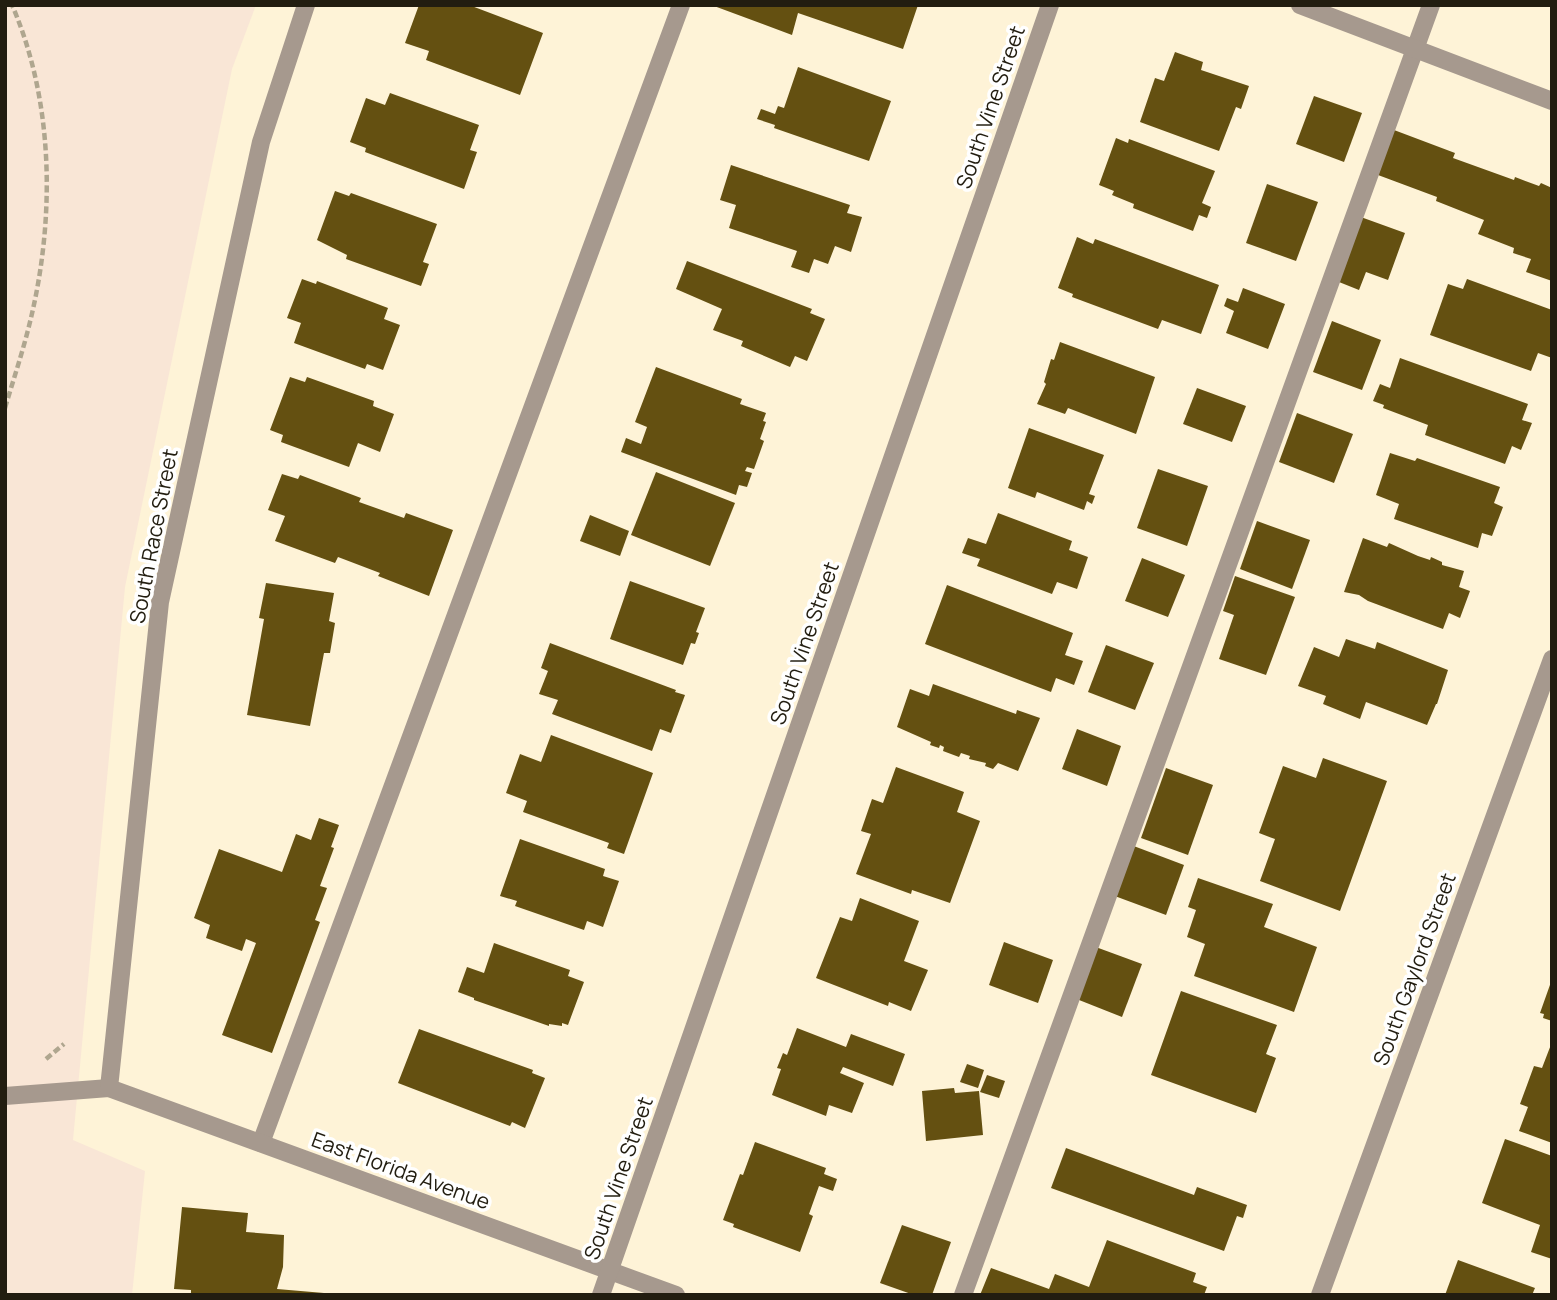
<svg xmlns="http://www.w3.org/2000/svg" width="1557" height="1300" viewBox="0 0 1557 1300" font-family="Manrope,sans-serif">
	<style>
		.education { fill: #f9e6d6 }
		.building { fill: #645011 }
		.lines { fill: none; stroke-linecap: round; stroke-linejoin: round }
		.path { stroke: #afa68f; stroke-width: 4.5; stroke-dasharray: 7 3.5; stroke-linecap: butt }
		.lane { stroke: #a6998e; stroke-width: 18 }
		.street { stroke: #a6998e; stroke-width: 18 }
		.labels { text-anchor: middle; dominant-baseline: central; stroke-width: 7; stroke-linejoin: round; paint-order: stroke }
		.street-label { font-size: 21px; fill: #221d10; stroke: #fff }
	</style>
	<rect width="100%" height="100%" fill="#fef3d7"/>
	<path class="education" d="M 5,5 L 256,5 L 232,69 L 125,587 L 73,1140 L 145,1171 L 132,1295 L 5,1295 Z"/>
	<g class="building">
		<path d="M 419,5 L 469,5 L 543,33 L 520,95 L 426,60 L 429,51 L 405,43 Z"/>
		<path d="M 918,5 L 903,49 L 798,13 L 792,35 L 714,6 Z"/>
		<path d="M 1175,52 L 1203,62 L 1201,70 L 1249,86 L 1241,109 L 1236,107 L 1219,151 L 1140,122 L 1155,78 L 1164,81 Z"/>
		<path d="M 798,67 L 891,101 L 869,161 L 774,128 L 775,125 L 757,119 L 761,109 L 775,114 L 778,106 L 784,108 Z"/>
		<path d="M 390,93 L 479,125 L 470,150 L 477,152 L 464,189 L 365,152 L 366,148 L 350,142 L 366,98 L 385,105 Z"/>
		<path d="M 1314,96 L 1362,113 L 1344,162 L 1296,144 Z"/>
		<path d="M 1394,130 L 1455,153 L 1453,158 L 1514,180 L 1515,177 L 1539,186 L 1541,183 L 1552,188 L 1552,281 L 1526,272 L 1531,259 L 1513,253 L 1514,248 L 1478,234 L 1484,220 L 1436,201 L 1437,197 L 1378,175 Z"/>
		<path d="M 1116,138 L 1128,143 L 1129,139 L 1215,171 L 1202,203 L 1211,207 L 1207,218 L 1199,215 L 1193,231 L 1133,208 L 1134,204 L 1112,195 L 1114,191 L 1099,185 Z"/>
		<path d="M 731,165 L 850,205 L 847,213 L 862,217 L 851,252 L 835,246 L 828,264 L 814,259 L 809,273 L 791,267 L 797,251 L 729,228 L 736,205 L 720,200 Z"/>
		<path d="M 1267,184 L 1318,202 L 1296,261 L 1246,243 Z"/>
		<path d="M 335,191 L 349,196 L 351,193 L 437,224 L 423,262 L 429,264 L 421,286 L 346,259 L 347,255 L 317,240 Z"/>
		<path d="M 1358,216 L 1405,233 L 1388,280 L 1366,272 L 1359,290 L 1334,280 Z"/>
		<path d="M 1077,237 L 1093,244 L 1095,239 L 1219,285 L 1201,334 L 1162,320 L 1158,329 L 1072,297 L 1073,294 L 1058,288 Z"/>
		<path d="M 687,261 L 812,309 L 810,313 L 825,319 L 807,361 L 795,356 L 790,367 L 741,346 L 743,341 L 713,330 L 722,309 L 676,289 Z"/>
		<path d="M 302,279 L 316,284 L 317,281 L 388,308 L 384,319 L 400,325 L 383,370 L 367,364 L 365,369 L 294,343 L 301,323 L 287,318 Z"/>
		<path d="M 1467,279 L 1552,310 L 1552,358 L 1538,353 L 1531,371 L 1430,335 L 1448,284 L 1463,289 Z"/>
		<path d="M 1243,288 L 1285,304 L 1268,349 L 1226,333 L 1234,311 L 1224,306 L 1227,298 L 1238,302 Z"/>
		<path d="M 1332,321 L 1381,340 L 1362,390 L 1313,372 Z"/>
		<path d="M 1060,342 L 1155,377 L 1136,434 L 1068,408 L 1065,414 L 1037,404 L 1046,384 L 1044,382 L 1051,359 L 1054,360 Z"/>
		<path d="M 1400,358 L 1528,404 L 1522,420 L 1532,423 L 1521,450 L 1512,446 L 1505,464 L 1425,435 L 1428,425 L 1383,408 L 1384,405 L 1373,401 L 1380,384 L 1390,388 Z"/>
		<path d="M 656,367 L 742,399 L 740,404 L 766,413 L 763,421 L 766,422 L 760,439 L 764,441 L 754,469 L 747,467 L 745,471 L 752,473 L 747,487 L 739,485 L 736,495 L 621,452 L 626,438 L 641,444 L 647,427 L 635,422 Z"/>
		<path d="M 290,377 L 305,382 L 307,377 L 374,401 L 373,406 L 394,414 L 380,452 L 358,443 L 349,467 L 281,442 L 283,435 L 270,430 Z"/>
		<path d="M 1197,388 L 1246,406 L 1232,442 L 1183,424 Z"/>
		<path d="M 1297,413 L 1353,434 L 1334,483 L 1279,462 Z"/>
		<path d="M 1029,428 L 1104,455 L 1089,494 L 1095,496 L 1092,504 L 1087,501 L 1084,510 L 1037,492 L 1035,498 L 1008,488 Z"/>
		<path d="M 1390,453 L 1415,461 L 1417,458 L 1500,487 L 1494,503 L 1503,507 L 1492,536 L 1482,533 L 1478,548 L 1394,519 L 1399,504 L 1376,495 Z"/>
		<path d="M 1158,469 L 1208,486 L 1187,546 L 1137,528 Z"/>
		<path d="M 656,472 L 735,503 L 710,566 L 631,535 Z"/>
		<path d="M 282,474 L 298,479 L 300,475 L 361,498 L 359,502 L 404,518 L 406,513 L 453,530 L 429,596 L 378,576 L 380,573 L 338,557 L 335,563 L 275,541 L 285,516 L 268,510 Z"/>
		<path d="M 998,513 L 1072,541 L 1069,550 L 1088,557 L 1077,589 L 1057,582 L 1052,594 L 977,566 L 980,559 L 962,553 L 968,538 L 986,544 Z"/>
		<path d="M 590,515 L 629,531 L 620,556 L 580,541 Z"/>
		<path d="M 1257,521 L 1310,540 L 1292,589 L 1240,569 Z"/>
		<path d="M 1363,538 L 1387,547 L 1389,543 L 1418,556 L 1430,560 L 1431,557 L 1442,562 L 1442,565 L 1464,571 L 1459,587 L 1470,591 L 1460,618 L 1449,613 L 1443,629 L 1368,601 L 1359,595 L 1344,592 Z"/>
		<path d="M 1142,558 L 1185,575 L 1168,617 L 1125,601 Z"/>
		<path d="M 1235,576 L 1295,597 L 1266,675 L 1219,659 L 1234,615 L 1223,611 Z"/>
		<path d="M 630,581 L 705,608 L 696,632 L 699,633 L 695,644 L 691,643 L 683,665 L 610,639 Z"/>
		<path d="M 266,583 L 334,593 L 329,621 L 335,623 L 330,653 L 324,653 L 310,726 L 247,715 L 264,619 L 259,618 Z"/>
		<path d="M 947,585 L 1073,633 L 1065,655 L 1083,661 L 1074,685 L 1056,678 L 1051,692 L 925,644 Z"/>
		<path d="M 1346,639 L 1375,649 L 1377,642 L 1448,670 L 1437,704 L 1436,704 L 1427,725 L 1366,702 L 1360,719 L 1323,704 L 1326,696 L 1298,686 L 1314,647 L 1339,657 Z"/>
		<path d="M 550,643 L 676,690 L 675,692 L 685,695 L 671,733 L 660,729 L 652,751 L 552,714 L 558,700 L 539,694 L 548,671 L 541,668 Z"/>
		<path d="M 1106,645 L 1154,663 L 1135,710 L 1088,692 Z"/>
		<path d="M 933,684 L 1016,714 L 1017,710 L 1040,718 L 1018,771 L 998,763 L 993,769 L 985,766 L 986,763 L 969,759 L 970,756 L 961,753 L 959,757 L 943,751 L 944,747 L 940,745 L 939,748 L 930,745 L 931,742 L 897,727 L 910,689 L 929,696 Z"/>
		<path d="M 1077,729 L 1121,746 L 1107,786 L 1062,769 Z"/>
		<path d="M 551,735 L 653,773 L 624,854 L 607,848 L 609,843 L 523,812 L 527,801 L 506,793 L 520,754 L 541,762 Z"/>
		<path d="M 1323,758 L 1387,781 L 1340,911 L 1260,881 L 1275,839 L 1259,833 L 1283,766 L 1316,778 Z"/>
		<path d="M 896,767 L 964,792 L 957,812 L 980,821 L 950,903 L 912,890 L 911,894 L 856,874 L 871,834 L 861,831 L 872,799 L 883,803 Z"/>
		<path d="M 1166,768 L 1213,785 L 1188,855 L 1141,838 Z"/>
		<path d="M 319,818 L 339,825 L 331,847 L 334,848 L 320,886 L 327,888 L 315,920 L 320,922 L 272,1053 L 222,1035 L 256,943 L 246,939 L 242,951 L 206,938 L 210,925 L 194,918 L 219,849 L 282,872 L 296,834 L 311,840 Z"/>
		<path d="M 520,839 L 605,869 L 603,876 L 619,881 L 603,927 L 587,921 L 584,930 L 515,906 L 517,901 L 500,896 Z"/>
		<path d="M 1131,845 L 1184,865 L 1166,915 L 1112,895 Z"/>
		<path d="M 1198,878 L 1273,904 L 1264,927 L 1317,947 L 1294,1012 L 1194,976 L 1205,944 L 1187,937 L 1196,910 L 1188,907 Z"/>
		<path d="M 860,898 L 919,921 L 904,961 L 928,970 L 911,1011 L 889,1002 L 888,1006 L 816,978 L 840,917 L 852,921 Z"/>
		<path d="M 1004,942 L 1053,960 L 1038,1003 L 989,985 Z"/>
		<path d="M 494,943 L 570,970 L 568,976 L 584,982 L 568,1025 L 562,1023 L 562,1026 L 549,1024 L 549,1026 L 474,1000 L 474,998 L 458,992 L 467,967 L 484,973 Z"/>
		<path d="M 1093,946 L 1142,964 L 1122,1017 L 1074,998 Z"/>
		<path d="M 1551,982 L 1552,982 L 1552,1021 L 1543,1018 L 1544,1014 L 1540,1013 Z"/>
		<path d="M 1181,991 L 1277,1025 L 1266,1054 L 1276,1058 L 1256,1113 L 1151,1075 Z"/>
		<path d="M 797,1028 L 846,1047 L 851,1034 L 905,1054 L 893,1086 L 843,1067 L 840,1073 L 864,1083 L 852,1113 L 829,1105 L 826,1116 L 772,1095 L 781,1069 L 777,1068 L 783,1053 L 787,1055 Z"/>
		<path d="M 419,1029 L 533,1070 L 532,1073 L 545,1078 L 525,1128 L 512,1122 L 510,1126 L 398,1083 Z"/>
		<path d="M 1552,1042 L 1552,1143 L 1519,1131 L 1528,1107 L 1520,1104 L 1534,1066 L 1542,1068 Z"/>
		<path d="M 967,1064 L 984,1070 L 978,1088 L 960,1082 Z"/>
		<path d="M 987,1075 L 1005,1081 L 999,1098 L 980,1092 Z"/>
		<path d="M 954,1088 L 955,1093 L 979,1091 L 983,1135 L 926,1141 L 922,1091 Z"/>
		<path d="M 1505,1139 L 1552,1156 L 1552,1259 L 1531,1252 L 1540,1225 L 1482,1203 Z"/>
		<path d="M 755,1142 L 826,1168 L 824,1174 L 837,1179 L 833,1191 L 819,1186 L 809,1214 L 813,1216 L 800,1252 L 733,1227 L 734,1224 L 723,1220 L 740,1174 L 743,1175 Z"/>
		<path d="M 1066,1148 L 1194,1195 L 1197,1187 L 1247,1205 L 1243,1218 L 1237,1216 L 1224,1251 L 1051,1188 Z"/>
		<path d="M 182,1207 L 248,1213 L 246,1232 L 284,1235 L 283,1267 L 277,1289 L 324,1293 L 324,1295 L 191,1295 L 191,1290 L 174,1289 Z"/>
		<path d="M 902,1225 L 951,1242 L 932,1295 L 914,1295 L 880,1283 Z"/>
		<path d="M 1107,1240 L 1196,1273 L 1193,1282 L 1207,1287 L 1204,1295 L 980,1295 L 991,1268 L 1049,1289 L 1055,1274 L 1089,1287 Z"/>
		<path d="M 1458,1260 L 1535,1288 L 1532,1295 L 1445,1295 Z"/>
	</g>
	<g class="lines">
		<g class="path">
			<path d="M 5,408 C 13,381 22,354 29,326 C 55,223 55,104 12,5"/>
			<path d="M 46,1059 L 64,1044"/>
		</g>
		<g class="lane">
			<path d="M 5,1096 L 109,1088"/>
			<path d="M 261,1143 L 681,5"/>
			<path d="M 963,1295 L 1431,5"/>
		</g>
		<g class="street">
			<path d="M 306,5 L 261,142 L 160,602 L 109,1088 L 676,1295"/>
			<path d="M 1300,5 L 1552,101"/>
			<path d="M 601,1295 L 1050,5"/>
			<path d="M 1320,1295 L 1552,659"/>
		</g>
	</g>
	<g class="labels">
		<g class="street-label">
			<text transform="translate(990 107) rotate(-71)">South Vine Street</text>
			<text transform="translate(153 536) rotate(-79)">South Race Street</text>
			<text transform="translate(804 643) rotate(-71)">South Vine Street</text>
			<text transform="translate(1414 969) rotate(-70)">South Gaylord Street</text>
			<text transform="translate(401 1170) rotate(20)">East Florida Avenue</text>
			<text transform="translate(618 1178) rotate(-71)">South Vine Street</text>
		</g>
	</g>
	<rect width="1557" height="1300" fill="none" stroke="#221d10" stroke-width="14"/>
</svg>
